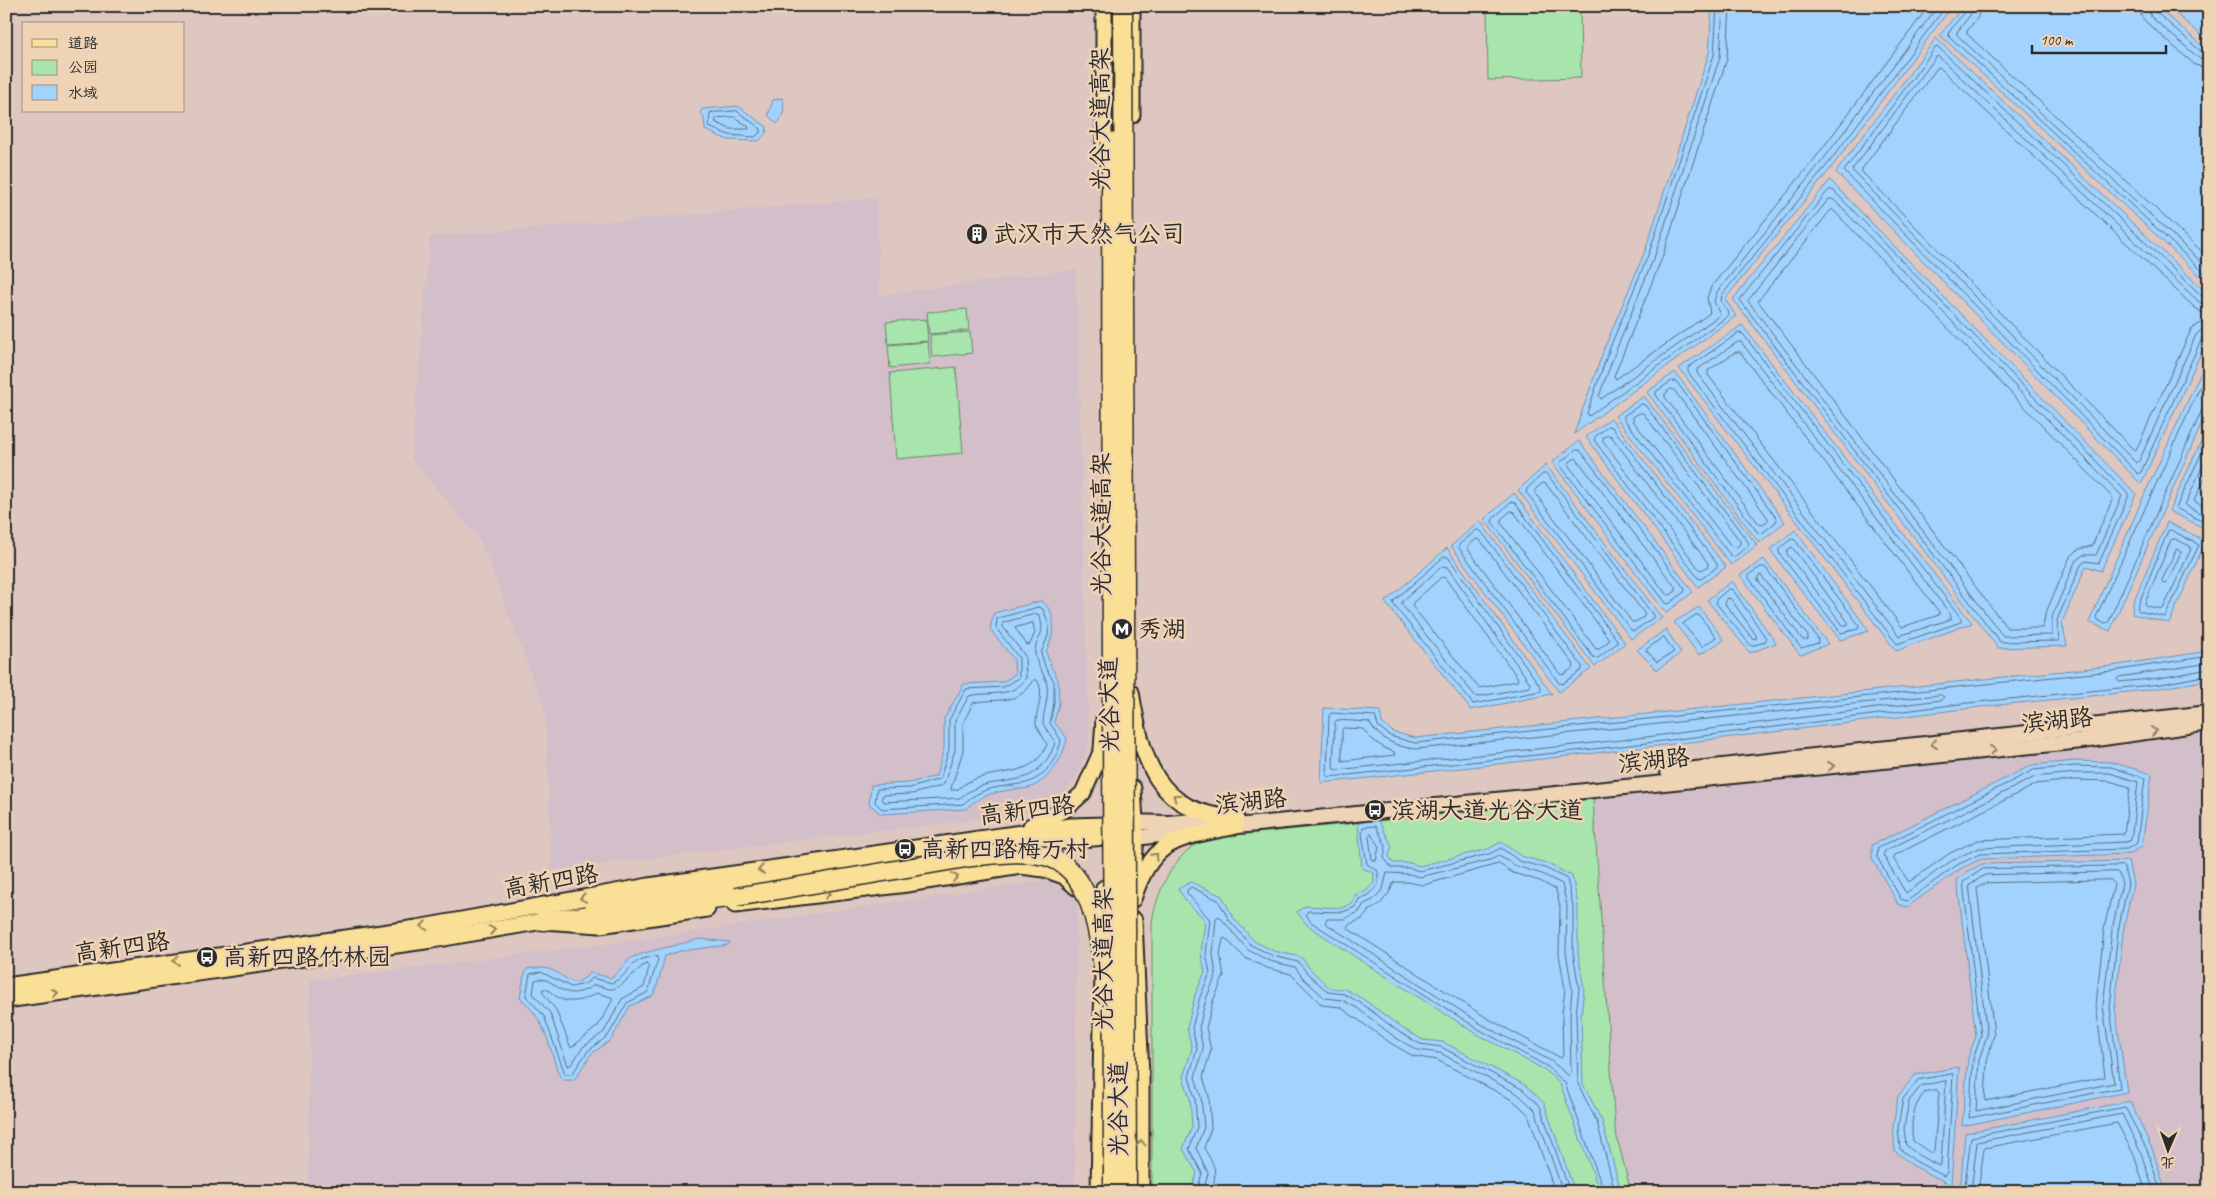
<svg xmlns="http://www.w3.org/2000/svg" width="2215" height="1198" viewBox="0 0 2215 1198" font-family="Caveat,'LXGW WenKai TC',sans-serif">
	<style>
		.built { fill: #d3bfc9 }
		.green { fill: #a7e5ac; stroke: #69886c }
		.water { fill: #a1d3fe; stroke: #7290aa }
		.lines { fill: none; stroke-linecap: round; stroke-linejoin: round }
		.shore { stroke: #5a6e7f; stroke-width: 1 }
		.secondary-casing { stroke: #2b2b2b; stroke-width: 18 }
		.primary-casing { stroke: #2b2b2b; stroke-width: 19 }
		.highway-casing { stroke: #2b2b2b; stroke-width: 21 }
		.secondary { stroke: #eed3b5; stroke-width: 14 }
		.primary { stroke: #fadf96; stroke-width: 15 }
		.highway { stroke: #fadf96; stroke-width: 18 }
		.highway-bridge-casing { stroke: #2b2b2b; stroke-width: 21; stroke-linecap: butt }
		.highway-bridge { stroke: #fadf96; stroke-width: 18 }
		.oneway { stroke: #8c7f70 }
		.oneway2 { stroke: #928560 }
		.labels { text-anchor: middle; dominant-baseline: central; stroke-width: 5; stroke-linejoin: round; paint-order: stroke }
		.street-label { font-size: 24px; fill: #2b2b2b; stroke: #eed3b5 }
		.poi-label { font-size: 24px; fill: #2b2b2b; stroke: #eed3b5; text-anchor: start }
	</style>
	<rect width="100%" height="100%" fill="#dec7c1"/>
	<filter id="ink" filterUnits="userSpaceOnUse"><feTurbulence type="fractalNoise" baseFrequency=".02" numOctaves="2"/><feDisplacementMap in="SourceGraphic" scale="10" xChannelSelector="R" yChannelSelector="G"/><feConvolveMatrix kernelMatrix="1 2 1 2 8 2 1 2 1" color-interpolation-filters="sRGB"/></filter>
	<g filter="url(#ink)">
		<g class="built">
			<path d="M 876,198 L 880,295 L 1076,269 L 1089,745 L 1076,778 L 1054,806 L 1015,815 L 552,870 L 545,710 L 480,540 L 411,459 L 430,237 Z"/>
			<path d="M 2209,732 L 2209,1192 L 1631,1192 L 1615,1129 L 1593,799 L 2125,745 Z"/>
			<path d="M 1054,879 L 1077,895 L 1075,1192 L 308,1192 L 310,981 L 644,939 Z"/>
		</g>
		<g class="green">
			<path d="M 1487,6 L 1580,6 L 1581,78 L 1488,80 Z"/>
			<path d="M 967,309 L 969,330 L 929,334 L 927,312 Z"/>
			<path d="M 926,319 L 928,341 L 888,344 L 886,322 Z"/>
			<path d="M 970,332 L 972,353 L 932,357 L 930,335 Z"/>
			<path d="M 928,342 L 930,364 L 890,368 L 888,345 Z"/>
			<path d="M 956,367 L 963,453 L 896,459 L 890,373 Z"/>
			<path d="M 1593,799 L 1615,1129 L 1631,1192 L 1152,1192 L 1152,922 C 1156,896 1168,868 1188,850 C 1193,845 1202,842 1208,838 Z"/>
		</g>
		<g class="water">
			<path d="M 1712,6 L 1952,6 L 1831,168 L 1725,299 L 1736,316 L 1574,434 L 1604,349 L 1645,251 L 1709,53 Z"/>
			<path d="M 1963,6 L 2156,6 L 2209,51 L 2209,284 L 1940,35 Z"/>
			<path d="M 2167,6 L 2209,6 L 2209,42 Z"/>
			<path d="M 1936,38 L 2209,295 L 2209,335 L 2141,484 L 1836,172 Z"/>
			<path d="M 782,98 C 786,106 783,118 777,124 L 768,115 L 773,100 Z"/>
			<path d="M 738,106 L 767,127 L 766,133 L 759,141 L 728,140 L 705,130 L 704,118 L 700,112 L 703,109 Z"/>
			<path d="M 1830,180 L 2136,494 L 2101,571 L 2086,566 L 2062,622 L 2067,646 L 1998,648 L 1733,299 Z"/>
			<path d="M 1742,325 L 1972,623 L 1896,651 L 1679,368 Z"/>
			<path d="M 2209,355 L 2209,407 L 2110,631 L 2089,622 L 2145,493 Z"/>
			<path d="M 1675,372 L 1785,522 L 1759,543 L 1647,392 Z"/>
			<path d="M 1644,396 L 1757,545 L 1731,565 L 1615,416 Z"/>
			<path d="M 1611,418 L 1726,567 L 1698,587 L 1586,437 Z"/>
			<path d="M 2206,431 L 2209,431 L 2208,530 L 2169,511 Z"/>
			<path d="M 1579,441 L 1693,592 L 1666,613 L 1552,462 Z"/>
			<path d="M 1546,465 L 1662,618 L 1631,639 L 1518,490 Z"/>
			<path d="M 1514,493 L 1625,643 L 1595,667 L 1484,519 Z"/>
			<path d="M 1480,521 L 1591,669 L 1559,692 L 1451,546 Z"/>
			<path d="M 2167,522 L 2206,541 L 2169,623 L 2132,614 L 2133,603 Z"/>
			<path d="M 1795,530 L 1869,631 L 1840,640 L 1770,550 Z"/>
			<path d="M 1447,548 L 1552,694 L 1471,710 L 1385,602 Z"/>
			<path d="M 1764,559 L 1828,644 L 1800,655 L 1740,575 Z"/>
			<path d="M 1732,581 L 1776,643 L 1750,653 L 1707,600 Z"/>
			<path d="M 1041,601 C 1059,613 1054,635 1046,652 L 1051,667 L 1058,679 L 1059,704 L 1054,722 L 1067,738 C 1063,758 1051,779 1031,787 C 1027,789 1020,789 1016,789 C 997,792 980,794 966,809 L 881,814 L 869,804 L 871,785 L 909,783 L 936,776 L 944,748 L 944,719 L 964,684 L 1003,682 L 1015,674 L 1014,660 L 990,629 L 994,613 Z"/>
			<path d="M 1699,607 L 1724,640 L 1699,655 L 1674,622 Z"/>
			<path d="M 1666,629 L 1681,653 L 1657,670 L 1637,650 Z"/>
			<path d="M 2209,651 L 2209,680 C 2125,696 2039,699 1955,710 C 1744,736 1533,761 1321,783 L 1324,708 L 1380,711 L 1382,723 L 1393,732 L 1415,738 L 2111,666 Z"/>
			<path d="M 2076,761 L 2111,762 L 2152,774 L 2142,846 L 2130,854 L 1981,859 L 1960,869 L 1907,907 L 1898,904 L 1872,858 L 1872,845 L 2032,765 Z"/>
			<path d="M 1378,819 L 1392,846 L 1389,856 L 1393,863 L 1411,863 L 1419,866 L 1488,849 L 1501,842 L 1521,856 L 1546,863 L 1572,876 L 1578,905 L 1578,952 L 1584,989 L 1581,1015 L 1583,1084 L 1602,1121 L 1621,1192 L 1600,1192 L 1560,1084 L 1545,1070 L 1477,1034 L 1363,962 L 1307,925 L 1297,912 L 1305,906 L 1341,908 L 1353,903 L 1355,895 L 1366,891 L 1374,883 L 1374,873 L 1362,868 L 1358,823 Z"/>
			<path d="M 2128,861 L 2133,884 L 2123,932 L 2115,1007 L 2127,1092 L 1962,1126 L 1968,1058 L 1976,1036 L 1957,880 L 1967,872 L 1982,864 Z"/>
			<path d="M 1191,882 L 1222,896 L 1233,917 L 1254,941 L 1274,951 L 1301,957 L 1311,970 L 1330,988 L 1345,989 L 1363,999 L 1402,1028 L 1423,1040 L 1443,1042 L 1525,1085 L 1544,1103 L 1575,1192 L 1191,1192 L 1197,1173 L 1183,1149 L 1192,1127 L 1190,1099 L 1183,1077 L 1192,1049 L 1187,1028 L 1195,995 L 1205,972 L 1201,954 L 1205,920 L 1187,902 L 1178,889 Z"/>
			<path d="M 700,939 L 730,942 L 728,945 L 680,951 L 665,956 L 656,990 L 652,996 L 630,1006 L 611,1040 L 591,1054 L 574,1080 L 563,1080 L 558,1073 C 549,1044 544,1018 520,998 L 524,976 L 527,969 C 539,967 549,967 559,974 C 573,983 575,987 590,973 L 612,978 L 631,958 L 644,953 Z"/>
			<path d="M 1959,1067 L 1951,1185 L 1912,1165 L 1895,1151 L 1893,1127 L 1898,1096 L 1915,1075 Z"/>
			<path d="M 2130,1101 L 2152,1149 L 2166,1192 L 1960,1192 L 1965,1133 Z"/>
		</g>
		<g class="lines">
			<g class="shore">
				<path d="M 1717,6 L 1714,55 L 1649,253 L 1609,350 L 1587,413 L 1589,416 L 1728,316 L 1729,313 L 1721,301 L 1722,295 L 1827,165 L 1946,6"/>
				<path d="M 1723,6 L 1720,57 L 1655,255 L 1615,353 L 1599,396 L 1601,399 L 1720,315 L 1714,301 L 1717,292 L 1822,161 L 1938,6"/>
				<path d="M 1730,6 L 1727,59 L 1662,258 L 1614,376 L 1616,379 L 1710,313 L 1707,298 L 1711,287 L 1816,157 L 1929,6"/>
				<path d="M 1966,6 L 1965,11 L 1948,33 L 1949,36 L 2209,277"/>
				<path d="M 1972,6 L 1971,14 L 1957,32 L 1957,35 L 2209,269"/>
				<path d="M 1980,6 L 1978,17 L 1967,31 L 1967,34 L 2209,258"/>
				<path d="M 2140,6 L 2141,16 L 2147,23 L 2195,65 L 2209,69"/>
				<path d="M 2147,6 L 2151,17 L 2200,59 L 2209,61"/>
				<path d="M 2153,6 L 2156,12 L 2204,54 L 2209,55"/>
				<path d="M 737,111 L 761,129 L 760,133 L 755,137 L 729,135 L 709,127 L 710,113 Z"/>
				<path d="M 734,117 L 748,126 L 749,129 L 730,129 L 715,122 L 717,118 Z"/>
				<path d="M 1829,190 L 1833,190 L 2129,495 L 2099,563 L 2086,561 L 2081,565 L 2057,620 L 2059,641 L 2000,642 L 1740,300 Z"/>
				<path d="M 1829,199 L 1833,199 L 2122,496 L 2096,555 L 2083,555 L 2075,562 L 2052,617 L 2052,635 L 2003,636 L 1748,301 Z"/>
				<path d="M 1833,210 L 2113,498 L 2092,546 L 2079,549 L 2070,557 L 2045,615 L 2043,628 L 2007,628 L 1758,301 L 1830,211 Z"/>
				<path d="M 2209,299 L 2203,297 L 1938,47 L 1935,48 L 1844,171 L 2138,474 L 2141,472 L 2202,338 L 2209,335"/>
				<path d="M 2209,305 L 2199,302 L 1938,56 L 1936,57 L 1852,170 L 2136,463 L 2139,461 L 2196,335 L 2201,330 L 2209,329"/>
				<path d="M 2209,313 L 2201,312 L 2194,307 L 1939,67 L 1937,68 L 1862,169 L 1862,172 L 2134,450 L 2137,448 L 2191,330 L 2198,324 L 2209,321"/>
				<path d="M 1739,333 L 1743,334 L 1961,618 L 1961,622 L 1897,644 L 1688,372 L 1688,368 Z"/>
				<path d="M 1738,342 L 1741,342 L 1951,615 L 1951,619 L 1899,636 L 1697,373 L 1697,370 Z"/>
				<path d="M 1736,352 L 1740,352 L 1939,612 L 1939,615 L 1902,627 L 1708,375 L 1708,371 Z"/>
				<path d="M 2209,367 L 2096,617 L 2098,620 L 2105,624 L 2108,623 L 2202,410 L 2209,407"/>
				<path d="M 1672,381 L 1676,381 L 1777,519 L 1776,522 L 1761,534 L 1758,533 L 1656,395 L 1656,392 Z"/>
				<path d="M 1671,389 L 1674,390 L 1768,518 L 1768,521 L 1763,525 L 1759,524 L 1665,397 L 1665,394 Z"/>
				<path d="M 1642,404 L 1645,405 L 1749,543 L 1748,546 L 1734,557 L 1731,556 L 1624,419 L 1624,416 Z"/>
				<path d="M 1640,413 L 1643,413 L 1740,541 L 1740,544 L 1735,548 L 1732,547 L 1633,421 L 1633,417 Z"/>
				<path d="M 1609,426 L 1612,427 L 1717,564 L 1717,567 L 1701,579 L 1698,578 L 1594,440 L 1595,437 Z"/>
				<path d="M 1608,435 L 1611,436 L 1708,563 L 1708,566 L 1702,570 L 1699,569 L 1603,441 L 1603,438 Z"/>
				<path d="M 2209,437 L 2176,508 L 2209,525"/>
				<path d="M 1576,450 L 1580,450 L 1685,589 L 1684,592 L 1669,604 L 1666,603 L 1560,465 L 1561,462 Z"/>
				<path d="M 2209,452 L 2185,505 L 2209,518"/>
				<path d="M 1576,458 L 1676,588 L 1676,591 L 1670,595 L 1667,595 L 1569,466 L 1569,463 Z"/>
				<path d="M 2209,470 L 2194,501 L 2209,510"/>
				<path d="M 1543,474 L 1547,474 L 1653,615 L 1653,618 L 1634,631 L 1631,630 L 1526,492 L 1527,489 Z"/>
				<path d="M 1543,483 L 1546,484 L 1644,613 L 1644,617 L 1635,622 L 1632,622 L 1535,493 L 1535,490 Z"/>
				<path d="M 1511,502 L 1515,503 L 1617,640 L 1617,643 L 1598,658 L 1594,658 L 1492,522 L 1493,519 Z"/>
				<path d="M 1511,511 L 1514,512 L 1609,639 L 1608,642 L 1599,649 L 1596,649 L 1501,523 L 1501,520 Z"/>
				<path d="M 1477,530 L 1481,531 L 1582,666 L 1582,670 L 1562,684 L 1559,683 L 1459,548 L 1459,545 Z"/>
				<path d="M 2171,530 L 2199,545 L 2165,617 L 2139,611 L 2137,608 L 2168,531 Z"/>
				<path d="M 1477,539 L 1480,540 L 1574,665 L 1573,668 L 1563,675 L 1560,674 L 1468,549 L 1468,546 Z"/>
				<path d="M 1792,539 L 1795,540 L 1859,625 L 1858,629 L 1841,633 L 1779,553 L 1779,549 Z"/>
				<path d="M 2175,539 L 2190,546 L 2191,549 L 2163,609 L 2146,606 L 2145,603 L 2171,540 Z"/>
				<path d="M 1792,547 L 1848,622 L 1848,625 L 1843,625 L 1787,554 L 1787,551 Z"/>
				<path d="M 2177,549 L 2181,552 L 2167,583 L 2164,584 L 2162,581 Z"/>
				<path d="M 1444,557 L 1448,557 L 1541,687 L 1541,691 L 1473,704 L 1393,604 L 1394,601 Z"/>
				<path d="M 1443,566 L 1447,567 L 1530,683 L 1530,687 L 1476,697 L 1402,605 L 1402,602 Z"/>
				<path d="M 1761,567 L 1765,567 L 1818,639 L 1818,643 L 1801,648 L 1749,578 L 1749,575 Z"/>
				<path d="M 1761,575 L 1808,636 L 1808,640 L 1803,640 L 1758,580 L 1758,577 Z"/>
				<path d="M 1442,577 L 1445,578 L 1518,678 L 1517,681 L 1479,688 L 1412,606 L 1413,603 Z"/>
				<path d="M 1729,589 L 1733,590 L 1766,638 L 1765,642 L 1751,646 L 1716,603 L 1716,600 Z"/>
				<path d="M 1728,598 L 1731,599 L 1756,635 L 1756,639 L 1752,638 L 1725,604 Z"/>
				<path d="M 1039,607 L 1043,609 L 1049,625 L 1048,636 L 1041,653 L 1046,669 L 1054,681 L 1054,703 L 1050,723 L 1061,740 C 1058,757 1046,776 1029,782 C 1025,784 1018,784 1013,785 C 992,788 980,789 963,804 L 882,809 L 875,802 L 877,789 L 910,788 L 940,779 L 949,749 L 949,720 L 966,689 L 1004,687 L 1019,678 L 1019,658 L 996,628 L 997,619 Z"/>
				<path d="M 1036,614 L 1039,615 C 1047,636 1036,635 1035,652 C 1035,665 1046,674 1047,685 C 1049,699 1043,711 1043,724 L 1055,742 C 1052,756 1039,772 1026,777 C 1001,785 982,779 960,798 L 884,802 L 881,799 L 883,795 L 912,794 L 938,787 L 944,784 L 955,750 L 955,721 L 969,696 C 988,691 1013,699 1026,678 L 1025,656 L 1003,627 L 1003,623 Z"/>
				<path d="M 1696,615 L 1699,615 L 1716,637 L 1702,647 L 1683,624 Z"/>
				<path d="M 1033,623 L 1035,633 L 1030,644 L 1027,645 L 1015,628 Z"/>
				<path d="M 1664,637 L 1674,652 L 1657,662 L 1646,650 Z"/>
				<path d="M 2209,656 L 2112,671 L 1415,743 L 1390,736 L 1378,726 L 1375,716 L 1331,713 L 1329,716 L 1327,775 L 1329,777 L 1622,746 L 1968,703 L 2161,684 L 2209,675"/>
				<path d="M 2209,663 L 2119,677 L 2117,679 L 2119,682 L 2160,678 L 2209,669"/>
				<path d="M 1034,680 L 1037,680 C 1046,694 1035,710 1036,725 L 1047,744 C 1032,785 985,763 957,790 L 951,790 L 951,788 L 963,751 L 963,723 L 973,703 C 997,697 1018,707 1034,680 Z"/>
				<path d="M 1941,695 L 1944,697 L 1941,700 L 1622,740 L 1336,770 L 1333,768 L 1335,722 L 1337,720 L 1369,722 C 1379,739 1396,747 1416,749 Z"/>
				<path d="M 1344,728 L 1363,729 C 1371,740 1382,748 1394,752 L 1395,755 L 1342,761 L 1342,730 Z"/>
				<path d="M 2076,766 L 2111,767 L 2145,778 L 2137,843 L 2127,849 L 1980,854 L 1957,865 L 1907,901 L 1901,899 L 1877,857 L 1878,848 L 2034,770 Z"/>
				<path d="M 2076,773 L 2110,773 L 2138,782 L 2131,840 L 2126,842 L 1979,848 L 1954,859 L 1906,893 L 1883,855 L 1885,851 L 2035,777 Z"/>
				<path d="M 2076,780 L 2109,781 L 2130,787 L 2124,834 L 1978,840 L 1950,853 L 1909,882 L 1893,858 L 1895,855 L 2037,784 Z"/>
				<path d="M 1371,834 L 1379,847 L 1376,861 L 1372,859 L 1369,837 Z"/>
				<path d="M 1499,856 L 1516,866 L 1542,874 L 1562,884 L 1567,906 L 1566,952 L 1572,989 L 1570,1014 L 1571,1074 L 1569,1076 L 1551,1061 L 1483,1025 L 1325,923 L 1327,919 L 1344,919 L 1359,912 L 1364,904 L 1373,900 L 1383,889 L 1387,873 L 1409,874 L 1420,877 L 1490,860 Z"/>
				<path d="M 1499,864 L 1513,873 L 1540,881 L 1556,890 L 1560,907 L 1559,954 L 1565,989 L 1562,1014 L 1563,1056 L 1561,1058 L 1487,1018 L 1347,928 L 1348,925 L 1362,919 L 1370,910 L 1380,904 L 1389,893 L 1394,882 L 1407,882 L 1423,885 Z"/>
				<path d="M 2122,866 L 2124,868 L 2128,884 L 2118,931 L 2110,1007 L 2120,1088 L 1969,1118 L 1973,1059 L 1981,1036 L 1963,882 L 1983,869 Z"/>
				<path d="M 2117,872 L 2119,874 L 2122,884 L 2112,930 L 2103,1006 L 2114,1083 L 1976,1111 L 1979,1060 L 1987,1035 L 1969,885 L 1985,875 Z"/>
				<path d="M 2111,880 L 2114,884 L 2104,929 L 2096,1005 L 2105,1077 L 1985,1101 L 1987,1062 L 1994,1034 L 1977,888 L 1987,883 Z"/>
				<path d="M 656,956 L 658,959 L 648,992 L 627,1003 L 608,1036 L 588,1051 L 572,1074 L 565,1074 L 544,1016 L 526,996 L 530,974 L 541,972 L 571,987 L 585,984 L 592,978 L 612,983 C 632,974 627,959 656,956 Z"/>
				<path d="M 646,964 L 649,967 L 644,987 L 622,999 L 604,1032 L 583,1047 L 571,1065 L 568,1066 L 550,1013 L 533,994 L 535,980 C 556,973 560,1008 594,985 C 600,986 605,988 610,989 C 622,990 635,969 646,964 Z"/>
				<path d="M 543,989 C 550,989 552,994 557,997 C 570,1005 585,1000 597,993 L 611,997 L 613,999 L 598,1026 L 571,1048 L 556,1010 L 543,993 Z"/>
				<path d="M 1953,1074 L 1947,1173 L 1944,1176 L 1915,1161 L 1900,1149 L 1898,1127 L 1903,1099 L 1918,1080 Z"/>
				<path d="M 1946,1081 L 1941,1163 L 1939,1166 L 1918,1155 L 1906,1145 L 1904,1128 L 1909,1101 L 1921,1086 Z"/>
				<path d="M 1937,1090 L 1939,1093 L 1934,1151 L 1932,1154 L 1913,1141 C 1910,1123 1913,1106 1925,1092 Z"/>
				<path d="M 1197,1192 L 1202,1173 L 1189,1149 L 1197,1127 L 1195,1098 L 1189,1077 L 1197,1049 L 1192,1028 L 1200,997 L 1210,973 L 1206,954 L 1210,920 L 1187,893 L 1187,890 L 1191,887 L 1218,900 L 1229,920 L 1251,945 L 1273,956 L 1298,962 L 1308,974 L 1328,992 L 1344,994 L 1361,1003 L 1399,1032 L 1420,1044 L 1441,1047 L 1522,1089 L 1540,1106 L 1570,1192"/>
				<path d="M 1203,1192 L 1208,1173 L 1196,1148 L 1204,1127 L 1201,1097 L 1195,1077 L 1203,1049 L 1199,1028 L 1206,999 L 1216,975 L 1213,954 L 1216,918 L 1219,916 L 1248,950 L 1270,961 L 1295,967 L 1303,978 L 1325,998 L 1342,1000 L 1357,1008 L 1396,1038 L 1417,1050 L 1440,1053 L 1518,1094 L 1535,1110 L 1563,1192"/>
				<path d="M 1211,1192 C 1218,1170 1215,1167 1204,1148 L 1211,1128 L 1209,1096 L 1203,1077 L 1211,1050 L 1206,1028 L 1213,1001 L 1224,976 L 1220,954 L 1223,939 L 1225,938 L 1245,958 L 1267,968 L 1291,974 L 1322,1005 L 1340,1007 L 1392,1044 L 1413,1056 L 1437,1060 L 1514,1101 L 1528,1114 L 1555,1192"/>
				<path d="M 1604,1192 L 1565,1083 L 1548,1067 L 1480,1030 L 1311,922 L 1306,915 L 1308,911 L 1343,912 L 1355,907 L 1359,899 L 1369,895 L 1378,885 L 1378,871 L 1367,864 L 1362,834 L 1363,827 L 1376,826 L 1386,846 L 1384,858 L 1392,868 L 1410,868 L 1420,871 L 1489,854 L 1501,848 L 1519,861 L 1545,868 L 1567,879 L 1573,906 L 1573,952 L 1579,989 L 1576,1014 L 1578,1084 L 1597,1122 L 1615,1192"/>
				<path d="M 1964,1192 L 1971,1137 L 2125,1107 L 2147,1150 L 2161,1192"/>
				<path d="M 1971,1192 L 1977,1142 L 2122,1114 L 2141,1153 L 2154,1192"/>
				<path d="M 1978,1192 L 1984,1148 L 2117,1123 L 2134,1155 L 2146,1192"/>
			</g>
			<g class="secondary-casing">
				<g id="secondary">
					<path d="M 1668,772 L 2209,713"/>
					<path d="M 1125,822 L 1168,823 L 1221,819"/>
					<path d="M 1227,827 L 2082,741 L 2209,723"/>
					<path d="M 1125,838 L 1136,838 L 1198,830"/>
				</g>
			</g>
			<g class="primary-casing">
				<g id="primary">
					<path d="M 1104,6 L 1104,157"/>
					<path d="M 1132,115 L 1132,6"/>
					<path d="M 1131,692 C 1142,760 1156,814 1236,818"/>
					<path d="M 1133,788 L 1136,838 L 1133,872"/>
					<path d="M 1031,826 L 1065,809 L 1083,793 L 1102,750 L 1104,719"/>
					<path d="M 999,847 L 1104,837"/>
					<path d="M 1133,899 C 1153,836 1179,839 1236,826"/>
					<path d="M 735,905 L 907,884 L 1021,866 L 1044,869 L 1064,876 L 1076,887"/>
					<path d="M 593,907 L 904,860"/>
					<path d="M 1134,920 L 1141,1076 L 1141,1192"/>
					<path d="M 1104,940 L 1104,888"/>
					<path d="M 6,986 L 417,928 L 649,886 L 1071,826 L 1104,825"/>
					<path d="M 6,1000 L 432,940 L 543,921 L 600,925 L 707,909"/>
					<path d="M 1099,1192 L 1103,970"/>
				</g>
			</g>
			<g class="highway-casing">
				<path id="highway" d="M 543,921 L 736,897"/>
			</g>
			<use href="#secondary" class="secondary"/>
			<use href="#primary" class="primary"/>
			<use href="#highway" class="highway"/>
			<g class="highway-bridge-casing">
				<g id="highway-bridge">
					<path d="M 1123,6 L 1127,1192"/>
					<path d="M 1111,142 L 1113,1192"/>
					<path d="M 736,897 L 972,857 C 996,854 1021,851 1045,856 C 1094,868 1099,941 1105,981"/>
				</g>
			</g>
			<use href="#highway-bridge" class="highway-bridge"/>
		</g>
		<defs><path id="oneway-chevron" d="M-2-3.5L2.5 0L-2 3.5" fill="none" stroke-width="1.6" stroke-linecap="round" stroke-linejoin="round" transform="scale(1.25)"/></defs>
		<g class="oneway">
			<use href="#oneway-chevron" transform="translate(2154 731) rotate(-8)"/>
			<use href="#oneway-chevron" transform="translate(1934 744) rotate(174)"/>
			<use href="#oneway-chevron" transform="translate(1993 750) rotate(-6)"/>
			<use href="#oneway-chevron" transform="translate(1831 766) rotate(-6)"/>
		</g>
		<g class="oneway2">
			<use href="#oneway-chevron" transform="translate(1176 797) rotate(-144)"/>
			<use href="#oneway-chevron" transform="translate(1155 856) rotate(-45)"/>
			<use href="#oneway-chevron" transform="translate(761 870) rotate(172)"/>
			<use href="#oneway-chevron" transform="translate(955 877) rotate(-9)"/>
			<use href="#oneway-chevron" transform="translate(827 894) rotate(-7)"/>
			<use href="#oneway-chevron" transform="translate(583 898) rotate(170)"/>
			<use href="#oneway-chevron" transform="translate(424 926) rotate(170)"/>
			<use href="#oneway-chevron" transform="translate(492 930) rotate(-10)"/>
			<use href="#oneway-chevron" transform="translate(176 961) rotate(172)"/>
			<use href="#oneway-chevron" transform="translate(55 993) rotate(-8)"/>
			<use href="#oneway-chevron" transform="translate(1141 1143) rotate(-90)"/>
		</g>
	</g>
	<defs>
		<g id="building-disc" transform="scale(1.125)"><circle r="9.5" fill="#2b2b2b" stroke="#eed3b5"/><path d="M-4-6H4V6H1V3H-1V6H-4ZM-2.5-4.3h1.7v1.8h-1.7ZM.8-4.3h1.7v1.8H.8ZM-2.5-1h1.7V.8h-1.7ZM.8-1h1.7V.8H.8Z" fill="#fff"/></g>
		<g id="metro-disc" transform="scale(1.125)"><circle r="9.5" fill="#2b2b2b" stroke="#eed3b5"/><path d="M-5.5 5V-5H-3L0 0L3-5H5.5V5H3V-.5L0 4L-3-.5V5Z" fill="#fff"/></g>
		<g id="bus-disc" transform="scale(1.125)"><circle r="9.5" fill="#2b2b2b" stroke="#eed3b5"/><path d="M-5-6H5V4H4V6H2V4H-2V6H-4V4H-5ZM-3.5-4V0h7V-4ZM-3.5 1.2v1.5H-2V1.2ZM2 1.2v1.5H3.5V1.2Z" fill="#fff"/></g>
	</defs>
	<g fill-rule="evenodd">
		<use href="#building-disc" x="977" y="234"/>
		<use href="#metro-disc" x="1122" y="629"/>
		<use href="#bus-disc" x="1375" y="810"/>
		<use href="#bus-disc" x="905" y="849"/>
		<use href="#bus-disc" x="207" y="957"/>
	</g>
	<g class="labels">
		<g class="street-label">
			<text transform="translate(1100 119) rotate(-90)">光谷大道高架</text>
			<text transform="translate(1101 524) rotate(-90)">光谷大道高架</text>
			<text transform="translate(1109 705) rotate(-91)">光谷大道</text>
			<text transform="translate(2057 720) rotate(-6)">滨湖路</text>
			<text transform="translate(1654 760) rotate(-6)">滨湖路</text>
			<text transform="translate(1251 801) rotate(-6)">滨湖路</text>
			<text transform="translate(1027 810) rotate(-7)">高新四路</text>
			<text transform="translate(551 881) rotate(-10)">高新四路</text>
			<text transform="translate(122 947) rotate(-8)">高新四路</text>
			<text transform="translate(1103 959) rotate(-90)">光谷大道高架</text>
			<text transform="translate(1118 1109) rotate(-90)">光谷大道</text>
		</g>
		<g class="poi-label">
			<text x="993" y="234">武汉市天然气公司</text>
			<text x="1138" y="629">秀湖</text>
			<text x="1391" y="810">滨湖大道光谷大道</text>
			<text x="921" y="849">高新四路梅万村</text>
			<text x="223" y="957">高新四路竹林园</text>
		</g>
	</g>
	<rect width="2215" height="1198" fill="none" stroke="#eed3b5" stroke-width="25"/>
	<rect x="12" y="12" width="2190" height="1173" fill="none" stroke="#2b2b2b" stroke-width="2" filter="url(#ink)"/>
	<rect x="22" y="22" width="162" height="90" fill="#eed3b5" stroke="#a0907e"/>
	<rect x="32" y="39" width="25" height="8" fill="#fadf96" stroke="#a0907e"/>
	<text x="68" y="48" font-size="15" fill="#2b2b2b">道路</text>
	<rect x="32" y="60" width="25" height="15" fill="#a7e5ac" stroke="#a0907e"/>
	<text x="68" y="72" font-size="15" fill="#2b2b2b">公园</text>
	<rect x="32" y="85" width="25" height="15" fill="#a1d3fe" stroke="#a0907e"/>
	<text x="68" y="98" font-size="15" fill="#2b2b2b">水域</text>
	<g transform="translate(2168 1150) rotate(182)" stroke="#eed3b5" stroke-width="4" paint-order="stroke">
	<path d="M0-4L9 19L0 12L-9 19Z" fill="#2b2b2b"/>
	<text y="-8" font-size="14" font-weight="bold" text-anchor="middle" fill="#2b2b2b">北</text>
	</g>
	<path d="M2032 45v8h134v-8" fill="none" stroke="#2b2b2b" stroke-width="2.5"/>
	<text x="2040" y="45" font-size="15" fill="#2b2b2b" stroke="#eed3b5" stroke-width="4" paint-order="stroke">100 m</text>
</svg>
